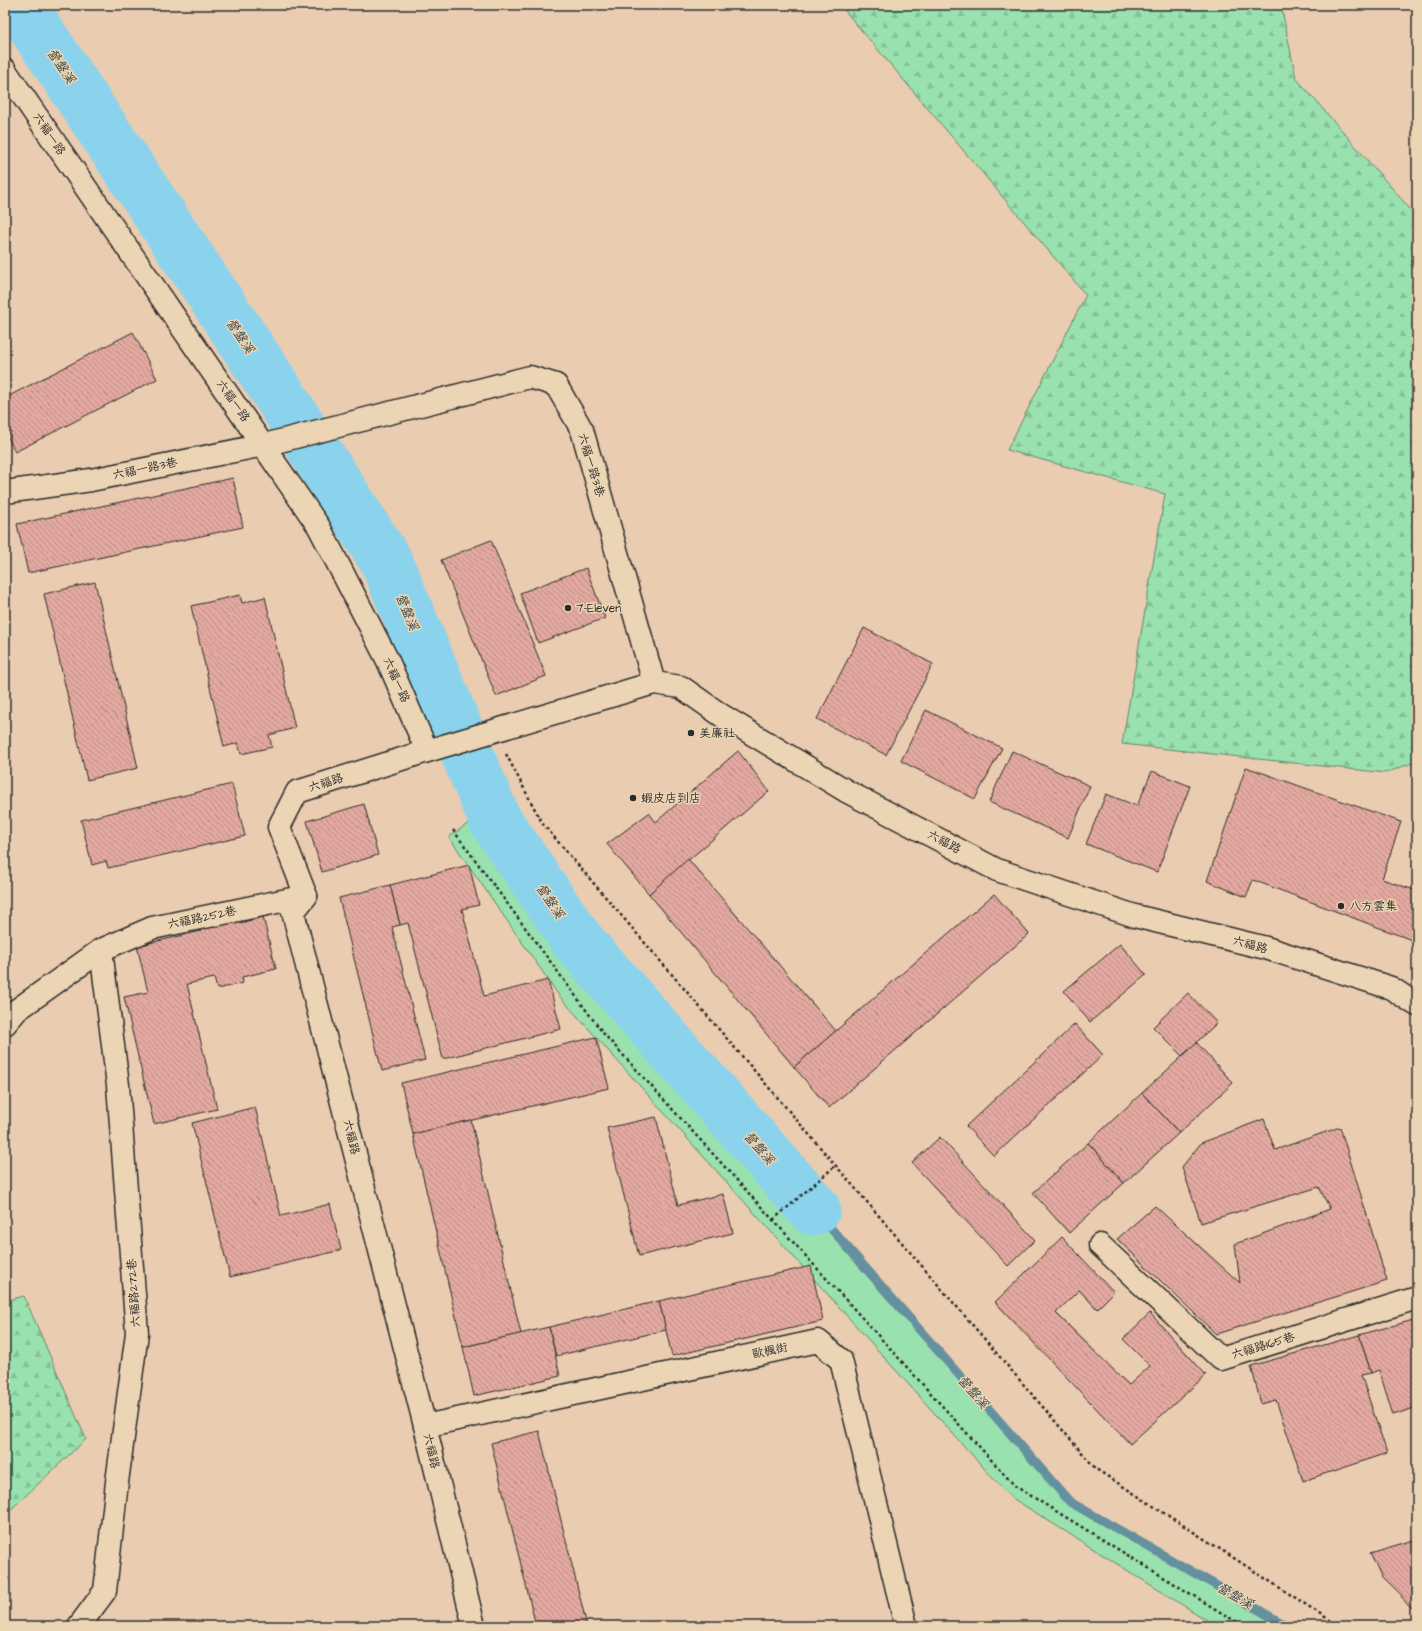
<svg xmlns="http://www.w3.org/2000/svg" width="1422" height="1631" viewBox="0 0 1422 1631" font-family="'Architects Daughter','LXGW WenKai TC',sans-serif">
	<style>
		.forest { fill: url(#forest-firs); stroke: #62866d }
		.park { fill: #99e1af; stroke: #62866d }
		.lines { fill: none; stroke-linecap: round; stroke-linejoin: round }
		.stream { stroke: #65909f; stroke-width: 9 }
		.river { stroke: #8bd3ec; stroke-width: 53 }
		.building { fill: url(#building-back-hatch); stroke: #2b2b2b }
		.minor-casing { stroke: #2b2b2b; stroke-width: 25 }
		.path { stroke: #2b2b2b; stroke-width: 2.5; stroke-dasharray: 3 3; stroke-linecap: butt }
		.minor { stroke: #ecd5b4; stroke-width: 22 }
		.poi-dot { fill: #2b2b2b; stroke: #ecd5b4; stroke-width: 1.5 }
		.labels { text-anchor: middle; dominant-baseline: central; stroke-width: 3; stroke-linejoin: round; paint-order: stroke }
		.street-label { font-size: 12px; fill: #2b2b2b; stroke: #ecd5b4 }
		.poi-label { font-size: 12px; fill: #2b2b2b; stroke: #ecd5b4; text-anchor: start }
		.water-label { font-size: 13px; font-style: italic; fill: #394448; stroke: #ecd5b4 }
	</style>
	<defs>
		<pattern id="forest-firs" width="22" height="20" patternUnits="userSpaceOnUse"><rect width="22" height="20" fill="#99e1af"/><path d="M5 1l3.5 6h-7zM16 11l3.5 6h-7z" fill="#84c197"/></pattern>
		<pattern id="building-back-hatch" width="6" height="6" patternUnits="userSpaceOnUse"><rect width="6" height="6" fill="#e3a9a1"/><path d="M-1 5l2 2M0 0l6 6M5-1l2 2" fill="none" stroke="#b88a83"/></pattern>
	</defs>
	<rect width="100%" height="100%" fill="#eaccb0"/>
	<filter id="ink" filterUnits="userSpaceOnUse"><feTurbulence type="fractalNoise" baseFrequency=".025" numOctaves="2"/><feDisplacementMap in="SourceGraphic" scale="8" xChannelSelector="R" yChannelSelector="G"/><feConvolveMatrix kernelMatrix="1 2 1 2 8 2 1 2 1" color-interpolation-filters="sRGB"/></filter>
	<g filter="url(#ink)">
		<g class="forest">
			<path d="M 840,5 L 1281,5 L 1296,78 L 1417,217 L 1417,761 L 1386,773 L 1122,744 L 1165,494 L 1007,450 L 1086,295 Z"/>
			<path d="M 24,1296 L 86,1439 L 5,1515 L 5,1301 Z"/>
		</g>
		<path class="park" d="M 486,811 L 575,940 L 1069,1504 L 1284,1626 L 1216,1626 L 1009,1496 L 560,997 L 449,837 Z"/>
		<g class="lines">
			<path class="stream" d="M 814,1209 L 1070,1502 L 1287,1626"/>
			<path class="river" d="M 20,5 L 265,373 L 386,561 L 495,820 L 576,939 L 814,1209"/>
		</g>
		<g class="building">
			<path d="M 133,332 L 157,379 L 15,452 L 5,431 L 5,398 Z"/>
			<path d="M 233,478 L 243,527 L 28,573 L 17,524 Z"/>
			<path d="M 491,540 L 546,676 L 496,696 L 441,560 Z"/>
			<path d="M 586,568 L 605,618 L 538,643 L 520,593 Z"/>
			<path d="M 95,582 L 138,768 L 87,780 L 44,594 Z"/>
			<path d="M 240,595 L 242,603 L 265,597 L 295,728 L 269,735 L 272,747 L 241,754 L 238,743 L 224,747 L 191,606 Z"/>
			<path d="M 864,628 L 933,664 L 886,755 L 817,719 Z"/>
			<path d="M 926,710 L 1002,748 L 975,799 L 901,761 Z"/>
			<path d="M 738,751 L 769,791 L 649,894 L 607,844 L 649,813 L 656,822 Z"/>
			<path d="M 1012,751 L 1090,786 L 1068,838 L 989,802 Z"/>
			<path d="M 1246,767 L 1401,822 L 1382,879 L 1417,891 L 1417,942 L 1253,880 L 1246,897 L 1207,881 Z"/>
			<path d="M 1152,771 L 1190,786 L 1157,872 L 1086,844 L 1106,794 L 1137,806 Z"/>
			<path d="M 232,784 L 245,836 L 108,868 L 106,861 L 92,865 L 81,820 Z"/>
			<path d="M 364,804 L 378,855 L 322,872 L 307,821 Z"/>
			<path d="M 688,859 L 836,1031 L 794,1067 L 649,894 Z"/>
			<path d="M 469,865 L 479,905 L 462,909 L 484,996 L 548,980 L 561,1029 L 443,1059 L 408,923 L 400,925 L 390,885 Z"/>
			<path d="M 390,885 L 400,925 L 392,927 L 425,1060 L 382,1071 L 339,898 Z"/>
			<path d="M 994,894 L 1029,934 L 829,1108 L 794,1067 Z"/>
			<path d="M 234,917 L 236,924 L 263,917 L 276,969 L 242,977 L 243,983 L 217,989 L 214,978 L 187,984 L 217,1109 L 154,1124 L 124,997 L 148,992 L 137,946 L 201,931 L 199,925 Z"/>
			<path d="M 1120,944 L 1146,975 L 1090,1022 L 1064,991 Z"/>
			<path d="M 1188,993 L 1217,1023 L 1182,1056 L 1153,1027 Z"/>
			<path d="M 1075,1024 L 1103,1055 L 994,1156 L 966,1126 Z"/>
			<path d="M 596,1037 L 609,1088 L 413,1134 L 401,1083 Z"/>
			<path d="M 1197,1043 L 1233,1083 L 1179,1133 L 1142,1093 Z"/>
			<path d="M 1142,1093 L 1179,1133 L 1124,1183 L 1088,1143 Z"/>
			<path d="M 255,1107 L 281,1216 L 330,1204 L 341,1250 L 230,1277 L 192,1123 Z"/>
			<path d="M 656,1117 L 678,1205 L 723,1194 L 733,1233 L 639,1256 L 607,1128 Z"/>
			<path d="M 1264,1119 L 1275,1150 L 1340,1127 L 1387,1281 L 1216,1334 L 1117,1239 L 1155,1206 L 1240,1283 L 1235,1244 L 1330,1209 L 1319,1187 L 1201,1223 L 1182,1167 L 1201,1143 Z"/>
			<path d="M 471,1120 L 521,1334 L 463,1347 L 413,1134 Z"/>
			<path d="M 940,1137 L 1035,1240 L 1008,1266 L 912,1163 Z"/>
			<path d="M 1088,1143 L 1124,1183 L 1069,1233 L 1033,1193 Z"/>
			<path d="M 1062,1237 L 1114,1292 L 1097,1309 L 1079,1290 L 1056,1313 L 1129,1385 L 1150,1366 L 1123,1339 L 1150,1313 L 1206,1375 L 1130,1444 L 995,1302 Z"/>
			<path d="M 811,1266 L 823,1321 L 672,1356 L 659,1301 Z"/>
			<path d="M 659,1301 L 666,1330 L 556,1356 L 549,1327 Z"/>
			<path d="M 1417,1319 L 1417,1407 L 1393,1415 L 1379,1370 L 1371,1373 L 1359,1335 Z"/>
			<path d="M 549,1327 L 560,1376 L 474,1396 L 463,1347 Z"/>
			<path d="M 1359,1335 L 1371,1373 L 1361,1375 L 1387,1453 L 1303,1481 L 1276,1400 L 1261,1404 L 1251,1366 Z"/>
			<path d="M 539,1431 L 587,1626 L 536,1626 L 491,1443 Z"/>
			<path d="M 1417,1539 L 1417,1612 L 1381,1577 L 1370,1553 Z"/>
		</g>
		<g class="lines">
			<g class="minor-casing">
				<g id="minor">
					<path d="M 5,70 L 319,527 L 388,661 L 427,751"/>
					<path d="M 5,492 L 91,480 L 264,445 L 530,377 L 556,385 L 582,430 L 654,683"/>
					<path d="M 5,1024 L 17,1010 L 101,950 L 152,928 L 306,896"/>
					<path d="M 1100,1245 L 1221,1359 L 1417,1298"/>
					<path d="M 425,1426 L 818,1341 L 841,1360 L 906,1626"/>
					<path d="M 79,1626 L 105,1591 L 117,1482 L 137,1333 L 118,1085 L 101,950"/>
					<path d="M 474,1626 L 425,1426 L 293,912 L 306,896 L 279,827 L 297,792 L 427,751 L 654,683 L 681,687 L 721,715 L 848,792 L 997,870 L 1135,916 L 1266,948 L 1391,988 L 1417,1005"/>
				</g>
			</g>
			<g class="path">
				<path d="M 506,754 L 542,823 L 1096,1469 L 1339,1626"/>
				<path d="M 453,830 L 603,1033 L 1015,1486 L 1243,1626"/>
				<path d="M 773,1220 L 835,1166"/>
			</g>
			<use href="#minor" class="minor"/>
		</g>
	</g>
	<g class="poi-dot">
		<circle cx="568" cy="608" r="4"/>
		<circle cx="691" cy="733" r="4"/>
		<circle cx="633" cy="798" r="4"/>
		<circle cx="1341" cy="906" r="4"/>
	</g>
	<g class="labels">
		<g class="street-label">
			<text transform="translate(49 134) rotate(56)">六福一路</text>
			<text transform="translate(233 401) rotate(55)">六福一路</text>
			<text transform="translate(591 465) rotate(73)">六福一路3巷</text>
			<text transform="translate(145 469) rotate(-12)">六福一路3巷</text>
			<text transform="translate(396 680) rotate(66)">六福一路</text>
			<text transform="translate(326 783) rotate(-18)">六福路</text>
			<text transform="translate(944 842) rotate(28)">六福路</text>
			<text transform="translate(202 918) rotate(-12)">六福路252巷</text>
			<text transform="translate(1250 945) rotate(15)">六福路</text>
			<text transform="translate(351 1137) rotate(76)">六福路</text>
			<text transform="translate(134 1293) rotate(-94)">六福路272巷</text>
			<text transform="translate(1263 1346) rotate(-17)">六福路165巷</text>
			<text transform="translate(770 1351) rotate(-12)">歐楓街</text>
			<text transform="translate(431 1451) rotate(76)">六福路</text>
		</g>
		<g class="poi-label">
			<text x="576" y="608">7-Eleven</text>
			<text x="699" y="733">美廉社</text>
			<text x="641" y="798">蝦皮店到店</text>
			<text x="1349" y="906">八方雲集</text>
		</g>
		<g class="water-label">
			<text transform="translate(61 66) rotate(56)">營盤溪</text>
			<text transform="translate(240 336) rotate(56)">營盤溪</text>
			<text transform="translate(407 612) rotate(67)">營盤溪</text>
			<text transform="translate(550 901) rotate(56)">營盤溪</text>
			<text transform="translate(759 1148) rotate(49)">營盤溪</text>
			<text transform="translate(973 1392) rotate(49)">營盤溪</text>
			<text transform="translate(1235 1596) rotate(30)">營盤溪</text>
		</g>
	</g>
	<rect width="1422" height="1631" fill="none" stroke="#ecd5b4" stroke-width="20"/>
	<rect x="10" y="10" width="1402" height="1611" fill="none" stroke="#2b2b2b" stroke-width="1.5" filter="url(#ink)"/>
</svg>
